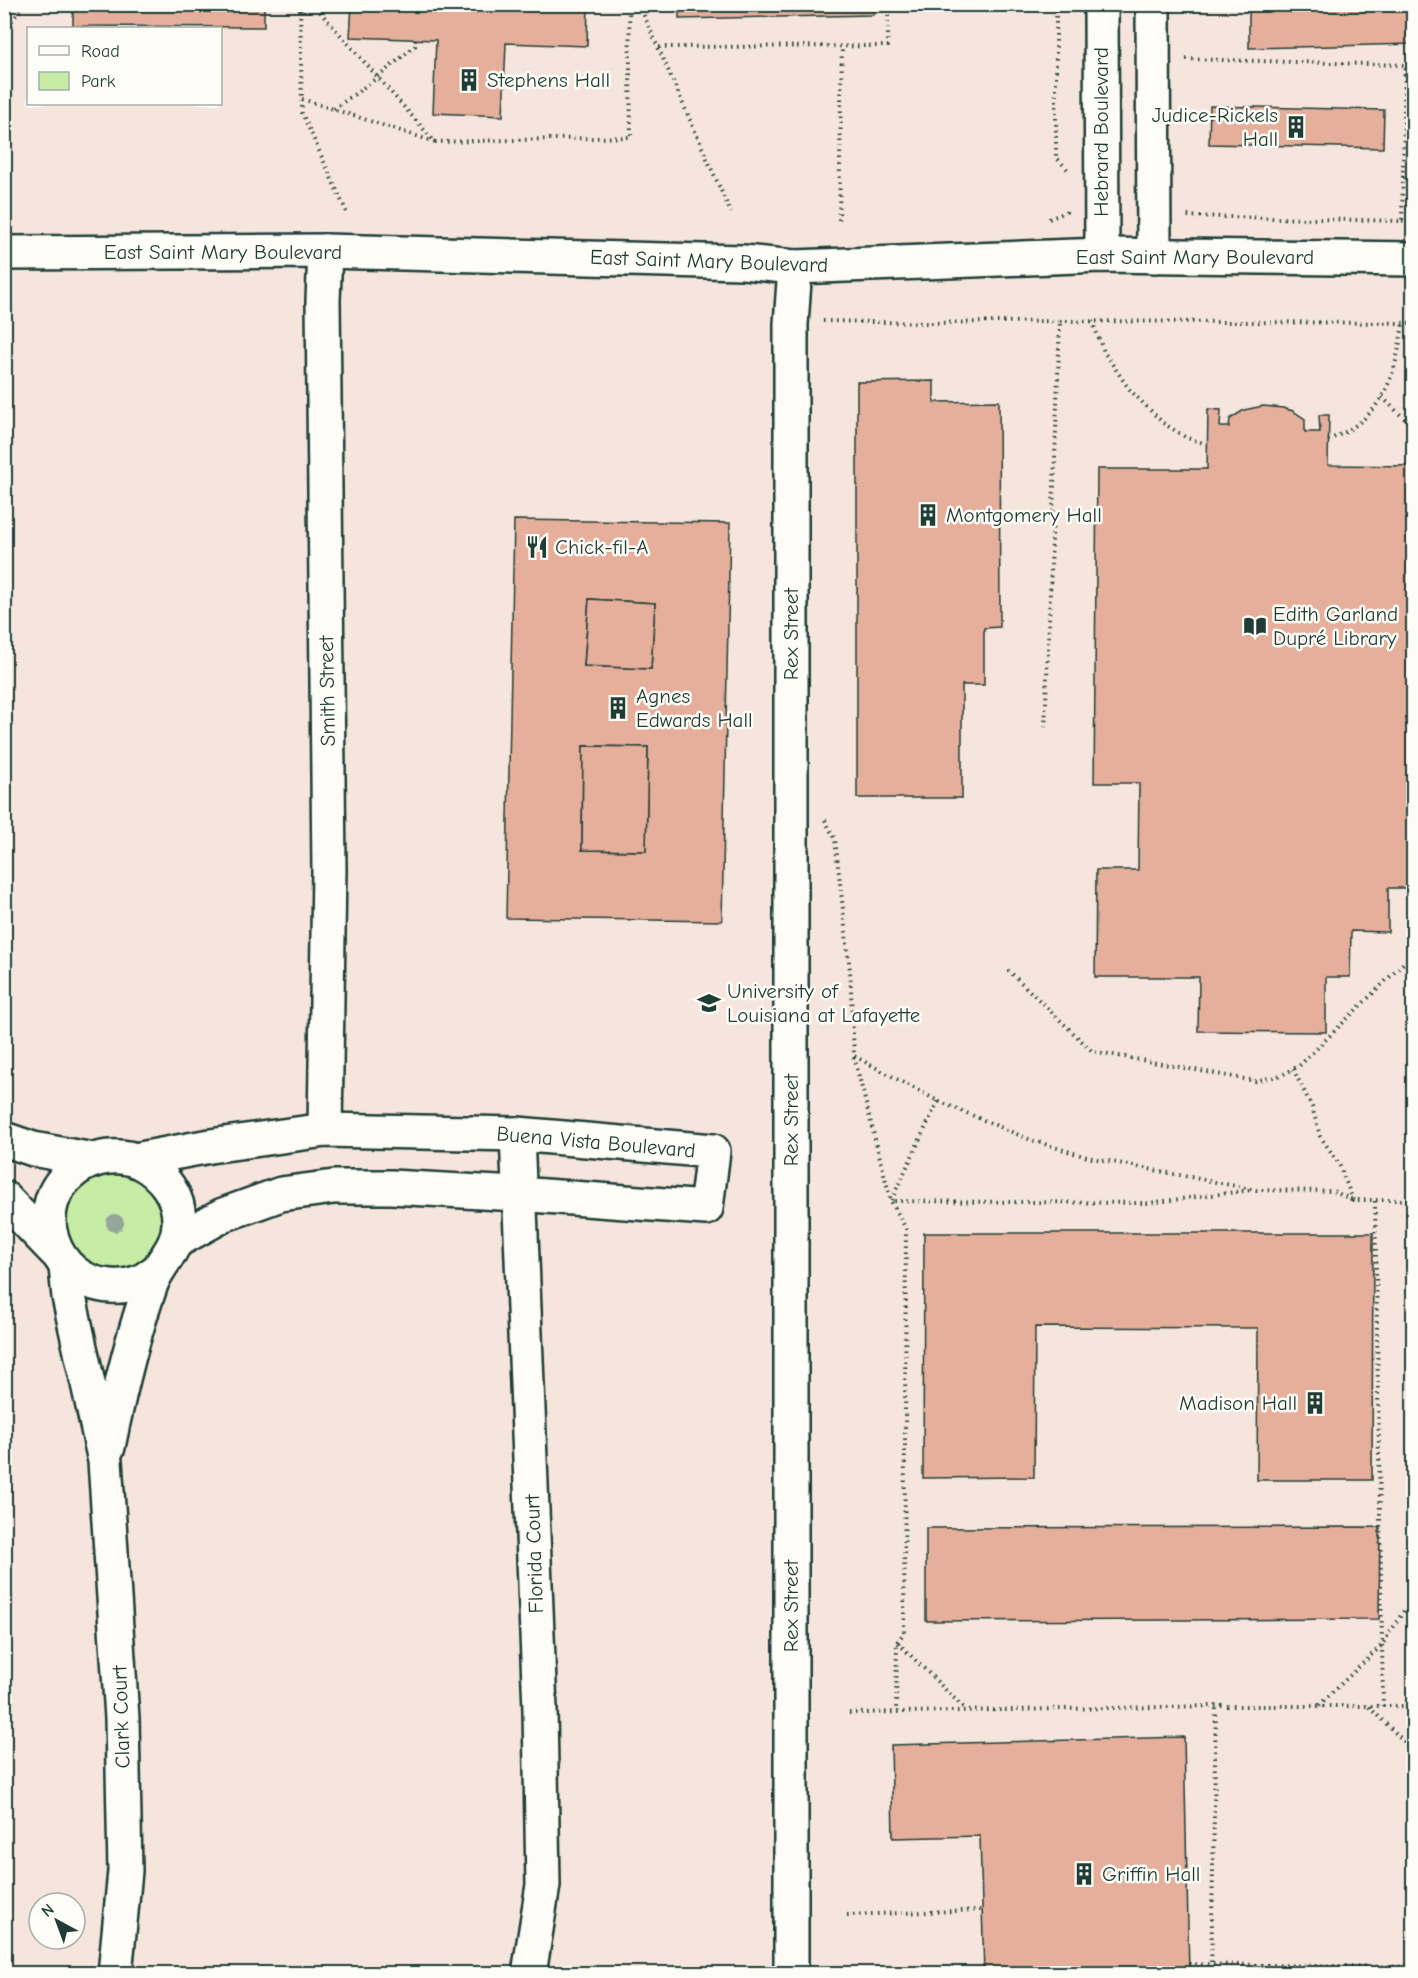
<svg xmlns="http://www.w3.org/2000/svg" width="1418" height="1978" viewBox="0 0 1418 1978" font-family="'Comic Neue',sans-serif">
	<style>
		.built { fill: #f6e5dc; fill-rule: evenodd }
		.green { fill: #c7eca6; stroke: #73946d; stroke-width: 1.5 }
		.building { fill: #e6af9c; stroke: #1f3d34; stroke-width: 1.5; fill-rule: evenodd }
		.lines { fill: none; stroke-linecap: round; stroke-linejoin: round }
		.minor-casing { stroke: #1f3d34; stroke-width: 38 }
		.path { stroke: #1f3d34; stroke-width: 4; stroke-dasharray: 1.5 4.5; stroke-linecap: butt }
		.minor { stroke: #fdfcf7; stroke-width: 33 }
		.tree { fill: #96a698 }
		.labels { text-anchor: middle; dominant-baseline: central; stroke-width: 5; stroke-linejoin: round; paint-order: stroke }
		.poi-label { font-size: 21px; fill: #1f3d34; stroke: #fdfcf7; text-anchor: start }
		.street-label { font-size: 21px; fill: #1f3d34; stroke: #fdfcf7 }
	</style>
	<rect width="100%" height="100%" fill="#fdfcf7"/>
	<filter id="ink" filterUnits="userSpaceOnUse"><feTurbulence type="fractalNoise" baseFrequency=".0167" numOctaves="2"/><feDisplacementMap in="SourceGraphic" scale="12" xChannelSelector="R" yChannelSelector="G"/><feConvolveMatrix kernelMatrix="1 2 1 2 8 2 1 2 1" color-interpolation-filters="sRGB"/></filter>
	<g filter="url(#ink)">
		<path class="built" d="M 5,5 L 1413,5 L 1413,1973 L 5,1973 ZM 28,28 L 220,28 L 220,104 L 28,104 ZM 39,1903 L 75,1903 L 75,1939 L 39,1939 Z"/>
		<path class="green" d="M 110,1169 L 142,1176 L 163,1202 L 165,1235 L 147,1263 L 113,1274 L 79,1262 L 62,1230 L 68,1195 L 79,1182 Z"/>
		<g class="building">
			<path d="M 73,4 L 264,4 L 264,27 L 73,26 Z"/>
			<path d="M 352,4 L 588,4 L 587,46 L 506,43 L 503,116 L 433,113 L 436,40 L 350,37 Z"/>
			<path d="M 679,4 L 873,4 L 873,15 L 679,19 Z"/>
			<path d="M 1226,4 L 1414,4 L 1414,44 L 1249,48 L 1249,7 L 1226,7 Z"/>
			<path d="M 1210,106 L 1384,110 L 1383,148 L 1209,144 Z"/>
			<path d="M 934,381 L 934,402 L 999,401 L 1000,627 L 984,628 L 984,685 L 962,685 L 962,798 L 857,798 L 857,382 Z"/>
			<path d="M 1263,406 L 1283,408 L 1293,411 L 1305,419 L 1305,432 L 1320,432 L 1319,415 L 1329,415 L 1328,465 L 1414,466 L 1414,888 L 1388,888 L 1388,932 L 1351,931 L 1350,977 L 1326,977 L 1326,1032 L 1198,1031 L 1199,977 L 1095,977 L 1096,870 L 1138,870 L 1139,783 L 1094,783 L 1097,469 L 1207,469 L 1208,409 L 1221,410 L 1220,427 L 1229,427 L 1230,419 L 1244,410 Z"/>
			<path d="M 514,520 L 730,523 L 722,921 L 506,918 ZM 589,599 L 655,603 L 651,669 L 584,666 ZM 583,746 L 648,747 L 646,851 L 582,850 Z"/>
			<path d="M 589,599 L 655,603 L 651,669 L 584,666 Z"/>
			<path d="M 583,746 L 648,747 L 646,851 L 582,850 Z"/>
			<path d="M 924,1233 L 1373,1233 L 1372,1480 L 1257,1480 L 1258,1328 L 1035,1327 L 1034,1477 L 923,1478 Z"/>
			<path d="M 1380,1527 L 1379,1619 L 926,1621 L 926,1528 Z"/>
			<path d="M 1184,1737 L 1189,1974 L 984,1974 L 980,1836 L 893,1838 L 891,1745 Z"/>
		</g>
		<g class="lines">
			<g class="minor-casing">
				<g id="minor">
					<path d="M 1101,4 L 1102,255"/>
					<path d="M 1153,4 L 1154,256"/>
					<path d="M 325,251 L 323,300 L 329,870 L 325,1130"/>
					<path d="M 4,253 L 325,251 L 743,262 L 795,267 L 1102,255 L 1414,259"/>
					<path d="M 517,1134 L 540,1709 L 543,1885 L 529,1974"/>
					<path d="M 4,1139 L 33,1149 L 93,1160"/>
					<path d="M 135,1160 L 210,1146 L 325,1130 L 517,1134 L 713,1151 L 706,1208 L 518,1194 L 391,1187 L 334,1187 L 281,1194 L 223,1215 L 176,1241"/>
					<path d="M 4,1198 L 55,1251"/>
					<path d="M 66,1267 L 69,1297 L 105,1461 L 122,1718 L 125,1871 L 115,1974"/>
					<path d="M 108,1447 C 119,1392 132,1337 151,1284 C 159,1262 179,1249 179,1223 C 180,1196 163,1174 140,1162 C 119,1152 92,1157 75,1170 C 26,1205 51,1283 111,1286 C 121,1287 132,1285 142,1281 C 147,1278 152,1274 157,1271"/>
					<path d="M 791,1974 L 791,324 L 795,267"/>
				</g>
			</g>
			<g class="path">
				<path d="M 300,4 L 302,113 L 347,213"/>
				<path d="M 639,4 L 731,213"/>
				<path d="M 1056,4 L 1056,157 L 1068,170"/>
				<path d="M 4,30 L 26,4"/>
				<path d="M 659,47 L 888,46 L 888,4"/>
				<path d="M 1186,59 L 1405,65 L 1402,221 L 1187,216"/>
				<path d="M 1405,75 L 1414,74"/>
				<path d="M 302,99 L 435,142 L 313,4"/>
				<path d="M 334,109 L 378,77 L 415,46 L 415,40"/>
				<path d="M 435,142 L 631,137 L 629,4"/>
				<path d="M 1403,178 L 1414,166"/>
				<path d="M 1049,219 L 1066,212 L 1066,208"/>
				<path d="M 839,220 L 842,46"/>
				<path d="M 1402,221 L 1414,221"/>
				<path d="M 823,321 L 930,323 L 1060,321 L 1045,730"/>
				<path d="M 1060,321 L 1414,323"/>
				<path d="M 1092,321 L 1104,352 L 1129,389 L 1163,423 L 1187,438 L 1207,444"/>
				<path d="M 1382,397 L 1414,428"/>
				<path d="M 1405,420 L 1414,412"/>
				<path d="M 1328,440 C 1384,418 1395,378 1403,323"/>
				<path d="M 825,820 L 835,839 L 850,970 L 854,1056 L 938,1101 L 1031,1140 L 1087,1157 L 1256,1190 L 1333,1191 L 1353,1200"/>
				<path d="M 1008,970 L 1092,1051 L 1255,1081 L 1282,1075 L 1299,1066 L 1414,953"/>
				<path d="M 854,1057 L 891,1201 L 906,1229 L 904,1633 L 897,1642 L 896,1712"/>
				<path d="M 1293,1069 L 1312,1107 L 1320,1136 L 1339,1164 L 1353,1200 L 1414,1200"/>
				<path d="M 938,1101 L 891,1201 L 1148,1203 L 1252,1190"/>
				<path d="M 1375,1201 L 1383,1706"/>
				<path d="M 898,1643 L 966,1710"/>
				<path d="M 1319,1705 L 1382,1645 L 1414,1595"/>
				<path d="M 1369,1707 L 1414,1751"/>
				<path d="M 849,1713 L 1216,1706 L 1414,1706"/>
				<path d="M 847,1915 L 982,1910"/>
				<path d="M 1189,1964 L 1414,1967"/>
				<path d="M 1211,1974 L 1216,1706"/>
			</g>
			<use href="#minor" class="minor"/>
		</g>
		<circle class="tree" cx="115" cy="1223" r="9"/>
	</g>
	<defs>
		<g id="building-bare" transform="scale(1.8)"><path d="M-4-6H4V6H1V3H-1V6H-4ZM-2.5-4.3h1.7v1.8h-1.7ZM.8-4.3h1.7v1.8H.8ZM-2.5-1h1.7V.8h-1.7ZM.8-1h1.7V.8H.8Z" fill="#1f3d34" stroke="#fdfcf7" stroke-width="2.5" paint-order="stroke"/></g>
		<g id="restaurant-bare" transform="scale(1.8)"><path d="M-5-6h1v4h1v-4h1v4h1v-4h1v5L-1.5 .5V6h-2V.5L-5-1ZM5-6V6H3V1.5H1.5Q1.5-4 5-6Z" fill="#1f3d34" stroke="#fdfcf7" stroke-width="2.5" paint-order="stroke"/></g>
		<g id="library-bare" transform="scale(1.8)"><path d="M-6-4Q-3-5.5-.7-3.5V5Q-3 3-6 4ZM6-4Q3-5.5 .7-3.5V5Q3 3 6 4Z" fill="#1f3d34" stroke="#fdfcf7" stroke-width="2.5" paint-order="stroke"/></g>
		<g id="university-bare" transform="scale(1.8)"><path d="M0-5L7-2L0 1L-7-2ZM-4 1L0 2.5L4 1V4Q0 6-4 4Z" fill="#1f3d34" stroke="#fdfcf7" stroke-width="2.5" paint-order="stroke"/></g>
	</defs>
	<g fill-rule="evenodd">
		<use href="#building-bare" x="469" y="80"/>
		<use href="#building-bare" x="1296" y="127"/>
		<use href="#building-bare" x="928" y="515"/>
		<use href="#restaurant-bare" x="537" y="547"/>
		<use href="#library-bare" x="1255" y="626"/>
		<use href="#building-bare" x="618" y="708"/>
		<use href="#university-bare" x="709" y="1003"/>
		<use href="#building-bare" x="1315" y="1403"/>
		<use href="#building-bare" x="1084" y="1874"/>
	</g>
	<g class="labels">
		<g class="poi-label">
			<text x="487" y="80">Stephens Hall</text>
			<text x="1278" y="115" text-anchor="end">Judice-Rickels<tspan x="1278" dy="24">Hall</tspan></text>
			<text x="946" y="515">Montgomery Hall</text>
			<text x="555" y="547">Chick-fil-A</text>
			<text x="1273" y="614">Edith Garland<tspan x="1273" dy="24">Dupré Library</tspan></text>
			<text x="636" y="696">Agnes<tspan x="636" dy="24">Edwards Hall</tspan></text>
			<text x="727" y="991">University of<tspan x="727" dy="24">Louisiana at Lafayette</tspan></text>
			<text x="1297" y="1403" text-anchor="end">Madison Hall</text>
			<text x="1102" y="1874">Griffin Hall</text>
		</g>
		<g class="street-label">
			<text transform="translate(1101 132) rotate(-90)">Hebrard Boulevard</text>
			<text x="223" y="252">East Saint Mary Boulevard</text>
			<text x="1195" y="257">East Saint Mary Boulevard</text>
			<text transform="translate(709 261) rotate(2)">East Saint Mary Boulevard</text>
			<text transform="translate(791 634) rotate(-90)">Rex Street</text>
			<text transform="translate(327 691) rotate(-91)">Smith Street</text>
			<text transform="translate(791 1120) rotate(-90)">Rex Street</text>
			<text transform="translate(596 1142) rotate(5)">Buena Vista Boulevard</text>
			<text transform="translate(534 1554) rotate(-92)">Florida Court</text>
			<text transform="translate(791 1606) rotate(-90)">Rex Street</text>
			<text transform="translate(121 1717) rotate(-92)">Clark Court</text>
		</g>
	</g>
	<rect width="1418" height="1978" fill="none" stroke="#fdfcf7" stroke-width="24"/>
	<rect x="12" y="12" width="1394" height="1954" fill="none" stroke="#1f3d34" stroke-width="2" filter="url(#ink)"/>
	<rect x="27" y="27" width="195" height="78" fill="#fdfcf7" stroke="#a4b0a9" stroke-width="1.5"/>
	<rect x="39" y="46" width="30" height="9" fill="#fdfcf7" stroke="#a4b0a9" stroke-width="1.5"/>
	<text x="81" y="57" font-size="18" fill="#1f3d34">Road</text>
	<rect x="39" y="72" width="30" height="18" fill="#c7eca6" stroke="#a4b0a9" stroke-width="1.5"/>
	<text x="81" y="87" font-size="18" fill="#1f3d34">Park</text>
	<g transform="translate(57 1921) rotate(319)"><circle r="28" fill="#fdfcf7" stroke="#a4b0a9" stroke-width="1.5"/>
	<path d="M0-4.5L10 22L0 15L-10 22Z" fill="#1f3d34"/>
	<text y="-9" font-size="16" font-weight="bold" text-anchor="middle" fill="#1f3d34">N</text>
	</g>
</svg>
